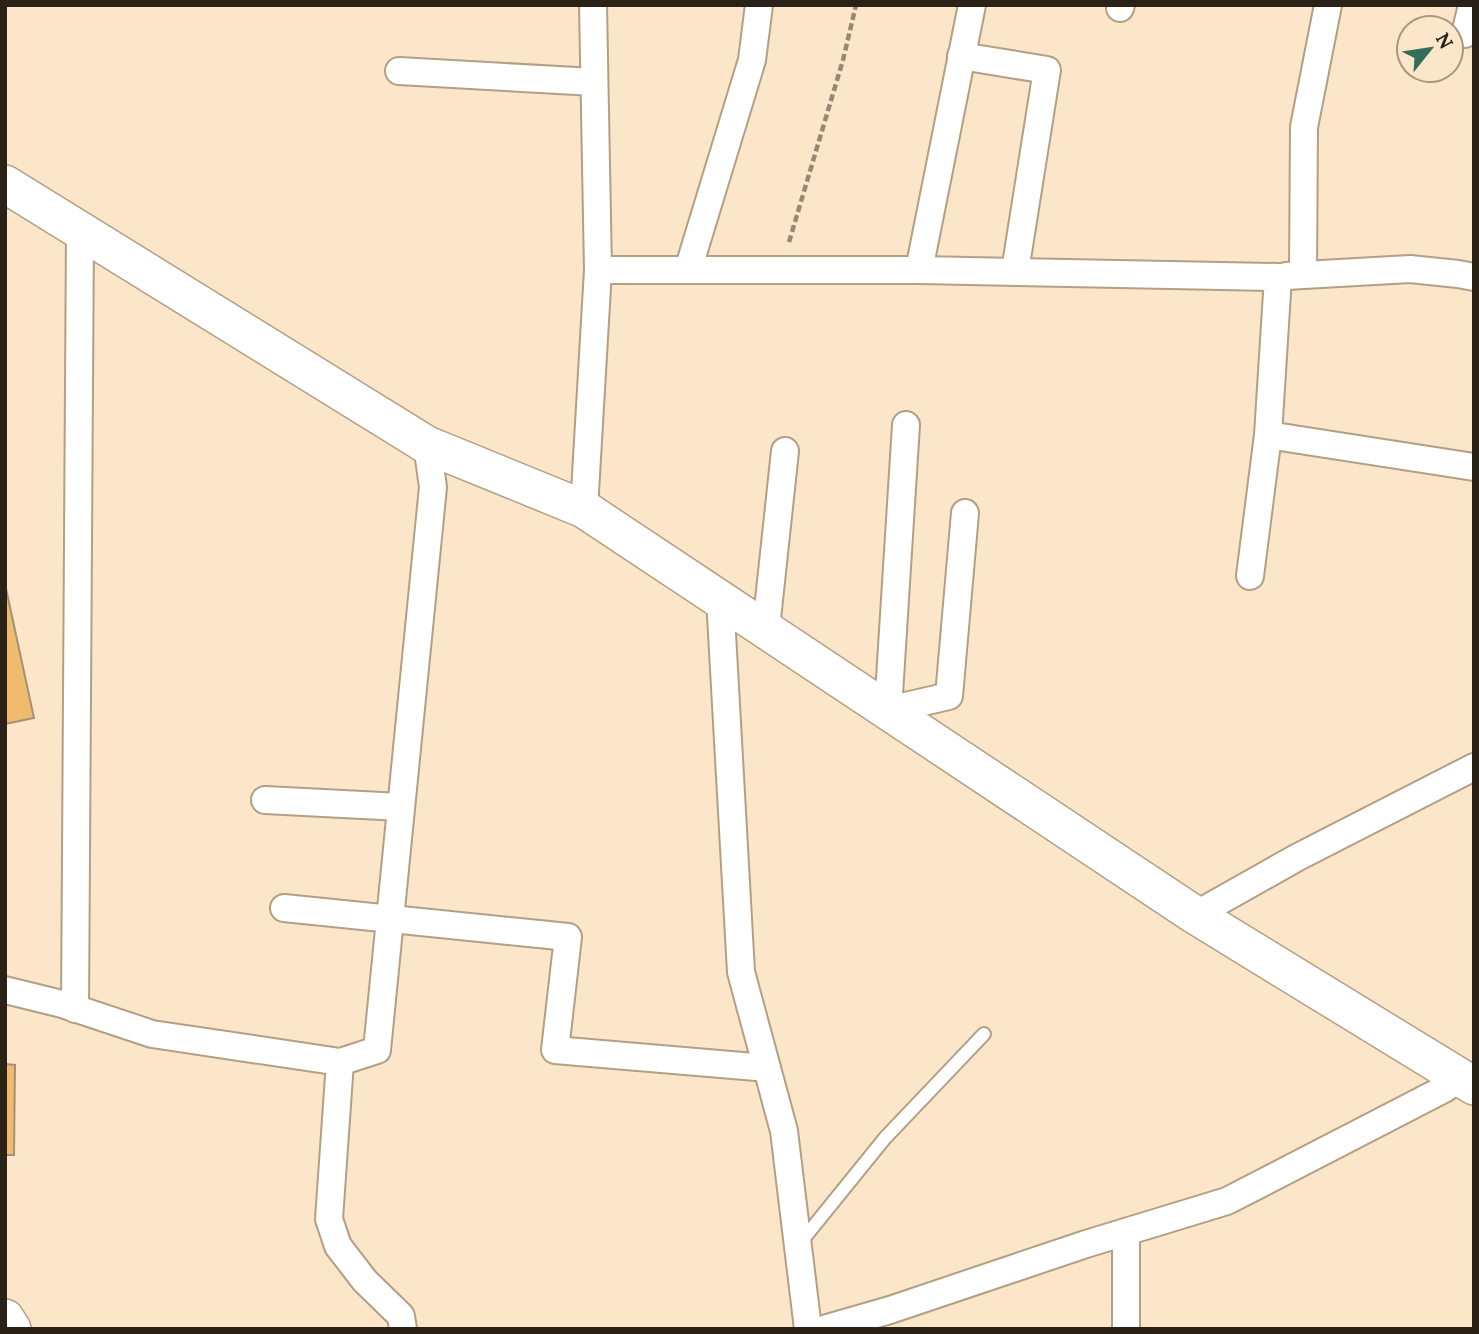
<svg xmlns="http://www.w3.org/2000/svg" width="1479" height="1334" viewBox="0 0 1479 1334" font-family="Lora,serif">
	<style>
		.building { fill: #f1bb6d; stroke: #a59175; stroke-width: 2 }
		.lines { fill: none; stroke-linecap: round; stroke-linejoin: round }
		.lane-casing { stroke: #b39f83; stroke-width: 16 }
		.street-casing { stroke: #b39f83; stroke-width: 30 }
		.secondary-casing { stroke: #b39f83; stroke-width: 40 }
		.path { stroke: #978773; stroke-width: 4.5; stroke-dasharray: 7 3.5; stroke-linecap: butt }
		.lane { stroke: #fff; stroke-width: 12 }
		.street { stroke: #fff; stroke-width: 26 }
		.secondary { stroke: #fff; stroke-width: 37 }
	</style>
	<rect width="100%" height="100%" fill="#fce6c9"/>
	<g class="building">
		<path d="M 5,584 L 34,718 L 5,724 Z"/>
		<path d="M 5,1064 L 15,1065 L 14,1155 L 5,1155 Z"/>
	</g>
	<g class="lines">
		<g class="lane-casing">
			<path id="lane" d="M 800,1243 L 885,1138 L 984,1034"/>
		</g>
		<g class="street-casing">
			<g id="street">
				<path d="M 1120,8 L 1121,5"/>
				<path d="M 1465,34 L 1472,5"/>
				<path d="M 961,56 L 1047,70 L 1015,271"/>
				<path d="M 399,71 L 594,82"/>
				<path d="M 598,270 L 919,270 L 972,5"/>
				<path d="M 688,270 L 752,60 L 759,5"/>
				<path d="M 919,270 L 1278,277 L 1268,435 L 1250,576"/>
				<path d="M 1303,274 L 1304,127 L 1328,5"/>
				<path d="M 1286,276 L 1410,269 L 1458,274 L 1474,277"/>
				<path d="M 906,425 L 888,710 L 949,696 L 965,513"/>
				<path d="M 1268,435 L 1474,467"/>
				<path d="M 584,509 L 598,270 L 593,5"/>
				<path d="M 720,598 L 741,972 L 784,1131 L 808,1329"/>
				<path d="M 766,628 L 785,451"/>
				<path d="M 265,800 L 401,807"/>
				<path d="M 284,908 L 568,937 L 555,1050 L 767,1068"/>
				<path d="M 1195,915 L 1298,857 L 1474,767"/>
				<path d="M 5,990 L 62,1004 L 152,1034 L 340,1062 L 377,1050 L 433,487 L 427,445"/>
				<path d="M 75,1009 L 80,231"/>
				<path d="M 340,1062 L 329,1219 L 338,1246 L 365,1281 L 401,1316 L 403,1329"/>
				<path d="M 1126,1232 L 1126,1329"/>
				<path d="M 824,1329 L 890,1310 L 1086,1244 L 1227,1201 L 1444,1089 L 1461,1077"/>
			</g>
		</g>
		<g class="secondary-casing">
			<g id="secondary">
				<path d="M 5,184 L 427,445 L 584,509 L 1195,915 L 1474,1086"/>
				<path d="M 5,1318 L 12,1329"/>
			</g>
		</g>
		<path class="path" d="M 789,242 L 843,60 L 856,5"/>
		<use href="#lane" class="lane"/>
		<use href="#street" class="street"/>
		<use href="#secondary" class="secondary"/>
	</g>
	<rect width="1479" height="1334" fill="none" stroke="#2a2217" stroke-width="14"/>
	<g transform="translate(1430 49) rotate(60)"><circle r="33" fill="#fce6c9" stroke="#a89882" stroke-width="2"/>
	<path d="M0-5L12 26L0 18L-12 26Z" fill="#336e59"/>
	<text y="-10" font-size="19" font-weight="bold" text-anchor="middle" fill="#2a2217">N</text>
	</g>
</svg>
